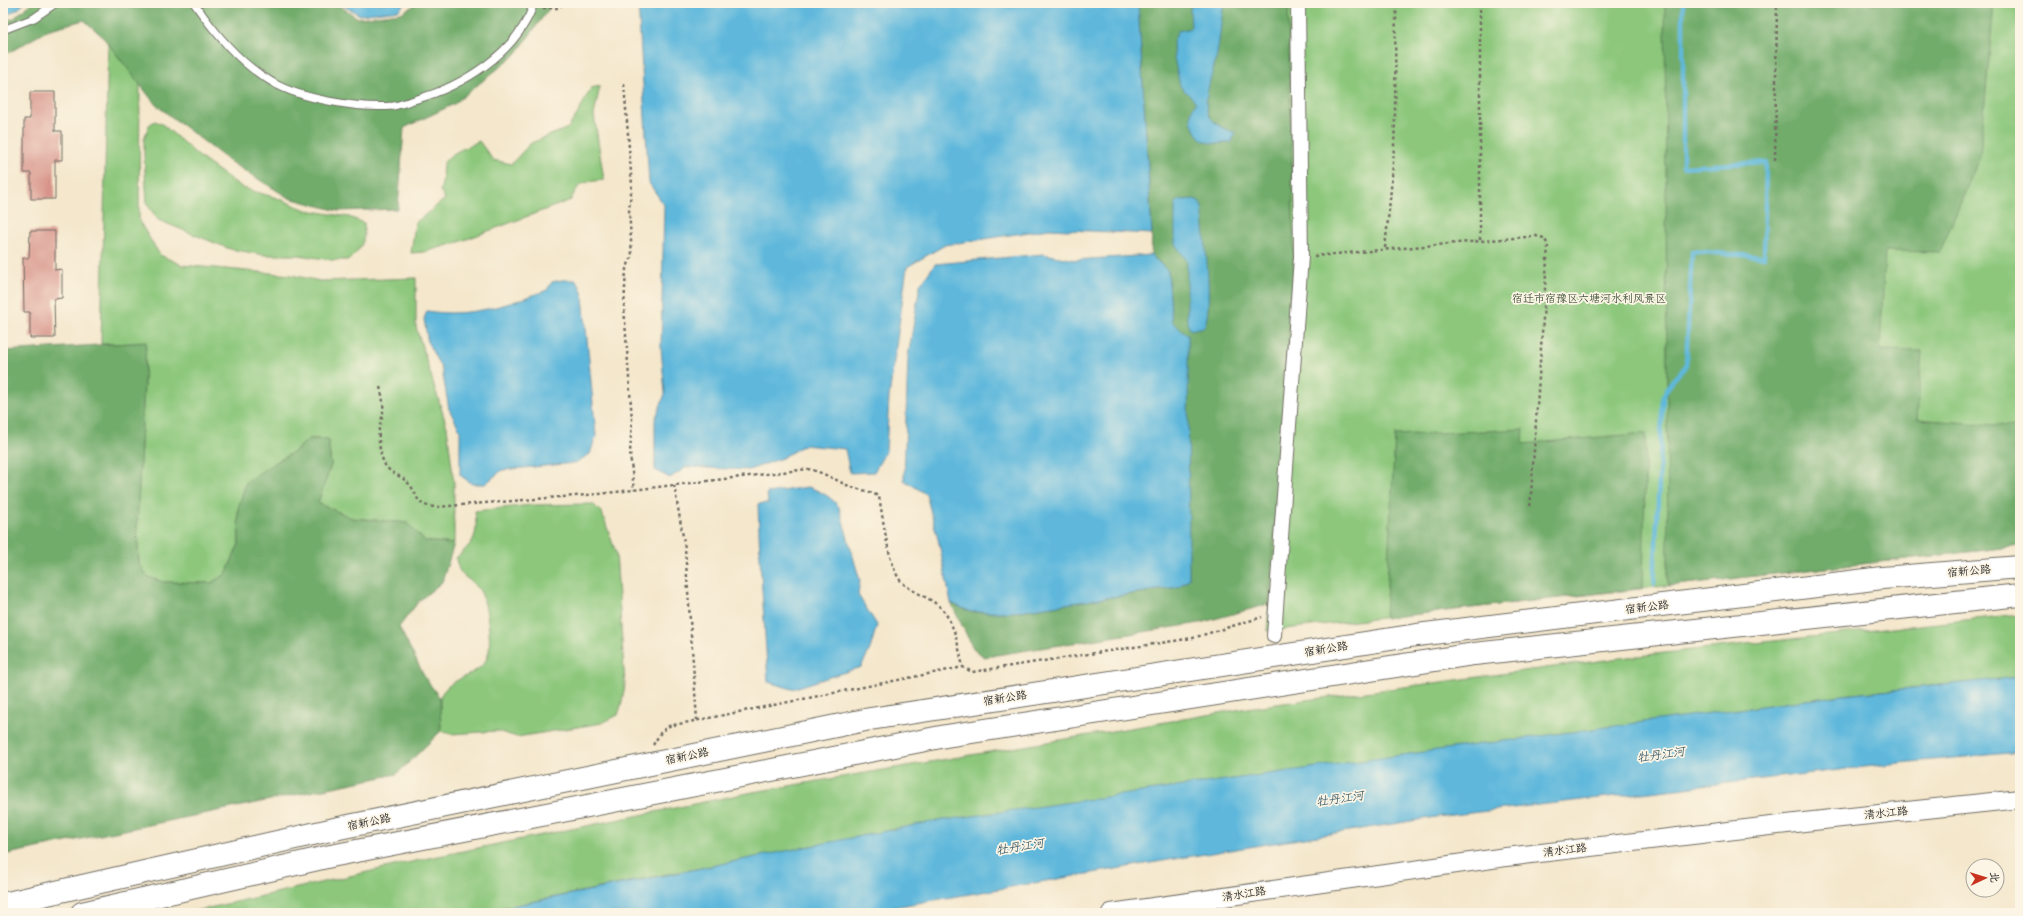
<svg xmlns="http://www.w3.org/2000/svg" width="2023" height="916" viewBox="0 0 2023 916" font-family="'Balsamiq Sans','LXGW WenKai TC',sans-serif">
	<style>
		.green { fill: #8cc77b; stroke: #5c7953 }
		.forest { fill: #71ac6b; stroke: #4e6c4b }
		.water { fill: #5fb8dc; stroke: #457284 }
		.lines { fill: none; stroke-linecap: round; stroke-linejoin: round }
		.stream { stroke: #5fb8dc; stroke-width: 4.5 }
		.building { fill: #d8948a }
		.service-casing { stroke: #716d63; stroke-width: 9 }
		.minor-casing { stroke: #716d63; stroke-width: 16 }
		.tertiary-casing { stroke: #716d63; stroke-width: 20 }
		.trunk-casing { stroke: #716d63; stroke-width: 24 }
		.path { stroke: #716d63; stroke-width: 2.5; stroke-dasharray: 3 3; stroke-linecap: butt }
		.service { stroke: #fff; stroke-width: 7 }
		.minor { stroke: #fff; stroke-width: 14 }
		.tertiary { stroke: #fff; stroke-width: 18 }
		.trunk { stroke: #fff; stroke-width: 22 }
		.labels { text-anchor: middle; dominant-baseline: central; stroke-width: 3.5; stroke-linejoin: round; paint-order: stroke }
		.park-label { font-size: 11px; fill: #485a43; stroke: #fcf5e5 }
		.street-label { font-size: 11px; fill: #2b2b2b; stroke: #fcf5e5 }
		.water-label { font-size: 12px; font-style: italic; fill: #3d5c69; stroke: #fcf5e5 }
	</style>
	<rect width="100%" height="100%" fill="#fcf5e5"/>
	<filter id="ink" filterUnits="userSpaceOnUse"><feTurbulence type="fractalNoise" baseFrequency=".025" numOctaves="2"/><feDisplacementMap in="SourceGraphic" scale="8" xChannelSelector="R" yChannelSelector="G"/><feConvolveMatrix kernelMatrix="1 2 1 2 8 2 1 2 1" color-interpolation-filters="sRGB"/></filter>
	<filter id="wash" filterUnits="userSpaceOnUse"><feTurbulence type="fractalNoise" baseFrequency=".012" numOctaves="4" result="noise"/><feDisplacementMap in="SourceGraphic" scale="16" xChannelSelector="R" yChannelSelector="G"/><feGaussianBlur stdDeviation="0.9" result="paint"/><feColorMatrix in="noise" values="0 0 0 0 0 0 0 0 0 0 0 0 0 0 0 0 0 1.4 0 .05"/><feComposite in="paint" operator="in"/></filter>
	<g filter="url(#wash)">
		<rect width="100%" height="100%" fill="#f4e7cc"/>
		<g class="green">
			<path d="M 1288,3 L 2020,3 L 2020,546 L 1267,631 L 1294,260 Z"/>
			<path d="M 108,43 L 140,83 L 139,221 L 160,255 L 182,265 L 291,275 L 320,281 L 416,278 L 416,327 L 447,427 L 454,483 L 454,544 L 425,541 L 407,523 L 352,518 L 317,503 L 331,465 L 328,439 L 309,439 L 294,452 L 271,465 L 238,509 L 239,544 L 226,574 L 211,583 L 164,582 L 148,577 L 139,564 L 137,526 L 146,343 L 101,344 Z"/>
			<path d="M 600,86 L 594,115 L 604,180 C 585,182 579,181 571,200 L 459,242 L 424,252 L 411,253 L 415,223 L 445,199 L 440,190 C 445,179 441,174 443,165 C 447,153 469,147 479,141 L 493,160 L 511,164 L 531,143 L 568,128 L 578,113 L 591,88 Z"/>
			<path d="M 155,121 L 162,124 L 202,159 L 243,188 L 277,198 L 306,210 L 349,217 L 364,223 C 365,243 362,247 349,260 L 332,260 L 298,255 L 265,255 L 230,249 L 158,220 L 147,204 L 144,155 L 144,139 L 149,125 Z"/>
			<path d="M 593,504 L 602,513 L 616,553 L 625,685 L 622,702 L 618,715 L 602,723 L 517,737 L 497,731 L 451,734 L 441,731 C 441,723 438,704 440,697 C 450,674 485,678 489,651 C 491,639 487,602 480,591 C 471,576 459,581 456,558 C 475,541 478,537 475,511 L 531,505 Z"/>
			<path d="M 2020,614 L 2020,677 L 1843,695 L 1189,786 L 668,874 L 477,913 L 187,913 L 429,858 L 753,792 L 1254,707 L 1628,657 Z"/>
		</g>
		<g class="forest">
			<path d="M 31,3 L 335,3 L 358,18 L 401,13 L 418,3 L 553,3 L 516,54 L 454,104 L 404,128 L 398,209 L 338,211 L 289,198 L 232,163 L 156,105 L 102,36 L 84,20 L 50,29 L 3,56 L 3,20 L 13,19 Z"/>
			<path d="M 1138,3 L 1288,3 L 1294,260 L 1269,604 L 1200,623 L 984,657 L 973,648 L 951,603 L 971,612 L 1013,612 L 1178,587 L 1189,579 L 1168,271 L 1151,255 L 1152,234 Z"/>
			<path d="M 1665,3 L 1994,3 L 1980,156 L 1940,252 L 1885,251 L 1880,350 L 1922,351 L 1917,419 L 2020,427 L 2020,546 L 1668,586 Z"/>
			<path d="M 146,342 L 137,526 L 139,564 L 148,577 L 164,582 L 211,583 L 226,574 L 239,544 L 238,509 L 246,482 L 271,465 L 294,452 L 309,439 L 328,439 L 331,465 L 318,503 L 352,518 L 407,523 L 425,541 L 454,544 L 442,582 L 419,601 L 399,627 L 426,679 L 440,698 L 441,731 L 397,774 L 3,855 L 3,351 Z"/>
			<path d="M 1524,429 L 1523,444 L 1646,433 L 1643,588 L 1385,618 L 1395,435 Z"/>
		</g>
		<g class="water">
			<path d="M 3,3 L 25,3 L 18,9 L 3,17 Z"/>
			<path d="M 338,3 L 405,3 L 399,10 L 360,15 Z"/>
			<path d="M 638,3 L 1138,3 L 1152,234 L 1049,229 L 945,245 L 907,267 L 889,397 L 886,451 L 874,472 L 850,473 L 845,449 L 804,445 L 782,458 L 749,470 L 687,467 L 670,478 L 655,470 L 655,420 L 665,394 L 661,348 L 664,205 L 649,183 Z"/>
			<path d="M 1193,3 L 1224,3 C 1221,20 1220,38 1217,55 C 1214,69 1203,98 1207,110 C 1210,122 1224,130 1235,132 L 1232,142 C 1215,145 1201,145 1194,129 C 1189,118 1190,112 1196,102 L 1180,86 L 1174,57 L 1173,42 L 1178,31 L 1191,28 L 1190,9 Z"/>
			<path d="M 1194,199 L 1199,201 L 1202,207 C 1204,232 1214,309 1204,327 L 1190,330 L 1187,323 L 1187,261 L 1175,244 L 1175,203 L 1180,200 Z"/>
			<path d="M 1043,254 L 1076,260 L 1151,255 L 1168,271 L 1172,322 L 1188,335 L 1189,579 L 1178,587 L 1013,612 L 971,612 L 951,603 L 939,543 L 926,494 L 904,480 L 908,357 L 920,285 L 935,264 Z"/>
			<path d="M 562,280 L 575,280 L 580,286 L 583,296 L 596,436 L 590,454 L 575,463 L 502,470 L 485,484 L 472,484 L 460,475 L 460,430 L 449,409 L 442,370 L 428,343 L 424,319 L 427,311 C 469,318 508,305 547,290 L 552,282 Z"/>
			<path d="M 808,487 C 822,492 830,496 839,507 L 860,581 L 858,595 L 877,625 L 870,649 L 861,667 L 792,689 L 768,682 L 760,558 L 758,504 L 768,503 L 767,493 Z"/>
			<path d="M 2020,677 L 2020,752 L 1899,763 L 1436,817 L 1174,859 L 859,913 L 477,913 L 930,822 L 1430,751 L 1843,695 Z"/>
		</g>
		<g class="lines">
			<path class="stream" d="M 1654,584 L 1663,396 L 1673,380 L 1686,366 L 1692,251 L 1764,257 L 1766,162 L 1683,167 L 1683,3"/>
		</g>
		<g id="blocks">
			<g class="building">
				<path d="M 30,92 L 55,92 L 55,131 L 62,131 L 62,160 L 55,160 L 55,199 L 31,199 L 31,173 L 24,173 L 24,119 L 30,119 Z"/>
				<path d="M 30,231 L 55,231 L 55,270 L 62,269 L 62,298 L 54,299 L 55,338 L 30,338 L 30,312 L 24,312 L 23,258 L 29,258 Z"/>
			</g>
		</g>
	</g>
	<g filter="url(#ink)">
		<use href="#blocks" fill-opacity="0" stroke="#716d63" stroke-width="1"/>
		<g class="lines">
			<g class="service-casing">
				<g id="service">
					<path d="M 194,3 C 215,33 240,64 272,82 C 300,99 361,109 393,106 C 400,105 407,102 414,100 C 461,87 518,53 534,3"/>
					<path d="M 3,30 L 34,18 L 56,3"/>
				</g>
			</g>
			<g class="minor-casing">
				<path id="minor" d="M 1274,636 L 1301,257 L 1298,3"/>
			</g>
			<g class="tertiary-casing">
				<path id="tertiary" d="M 1111,913 L 1506,857 L 1804,822 L 2020,799"/>
			</g>
			<g class="trunk-casing">
				<g id="trunk">
					<path d="M 3,904 L 339,828 L 870,719 L 1417,635 L 1882,578 L 2020,567"/>
					<path d="M 82,913 L 331,856 L 946,736 L 1474,654 L 2020,595"/>
				</g>
			</g>
			<g class="path">
				<path d="M 543,8 L 559,8 L 563,3"/>
				<path d="M 624,84 L 632,185 L 629,209 L 632,256 L 626,269 L 624,307 L 632,420 L 630,453 L 634,490"/>
				<path d="M 1775,160 L 1777,3"/>
				<path d="M 1480,240 L 1480,3"/>
				<path d="M 1385,248 C 1390,201 1395,155 1395,107 C 1396,72 1394,38 1397,3"/>
				<path d="M 1314,256 L 1536,236 L 1544,238 L 1548,245 L 1530,509"/>
				<path d="M 380,387 C 382,395 384,403 383,411 C 383,417 380,423 379,429 C 378,440 380,456 385,465 C 390,474 403,476 409,484 C 421,498 413,505 436,507 L 599,494 L 808,469 C 823,472 835,480 849,486 C 860,491 868,489 879,497 C 883,517 888,564 900,580 C 909,591 924,595 935,603 C 954,616 958,646 963,667 L 972,672 L 1193,638 L 1262,617"/>
				<path d="M 674,485 L 685,548 L 697,720"/>
				<path d="M 653,745 L 661,732 L 669,726 L 963,667"/>
			</g>
			<use href="#service" class="service"/>
			<use href="#minor" class="minor"/>
			<use href="#tertiary" class="tertiary"/>
			<use href="#trunk" class="trunk"/>
		</g>
	</g>
	<g class="labels">
		<g class="park-label">
			<text x="1589" y="298">宿迁市宿豫区六塘河水利风景区</text>
		</g>
		<g class="street-label">
			<text transform="translate(1969 571) rotate(-5)">宿新公路</text>
			<text transform="translate(1647 607) rotate(-7)">宿新公路</text>
			<text transform="translate(1326 649) rotate(-9)">宿新公路</text>
			<text transform="translate(1005 698) rotate(-9)">宿新公路</text>
			<text transform="translate(687 756) rotate(-12)">宿新公路</text>
			<text transform="translate(1886 813) rotate(-6)">清水江路</text>
			<text transform="translate(369 822) rotate(-12)">宿新公路</text>
			<text transform="translate(1565 850) rotate(-7)">清水江路</text>
			<text transform="translate(1244 894) rotate(-9)">清水江路</text>
		</g>
		<g class="water-label">
			<text transform="translate(1661 755) rotate(-8)">牡丹江河</text>
			<text transform="translate(1340 799) rotate(-8)">牡丹江河</text>
			<text transform="translate(1020 847) rotate(-9)">牡丹江河</text>
		</g>
	</g>
	<rect width="2023" height="916" fill="none" stroke="#fcf5e5" stroke-width="16"/>
	<g transform="translate(1985 878) rotate(86)"><circle r="19" fill="#fcf5e5" stroke="#a8a49b"/>
	<path d="M0-3L7 15L0 10L-7 15Z" fill="#c8321e"/>
	<text y="-6" font-size="11" font-weight="bold" text-anchor="middle" fill="#2b2b2b">北</text>
	</g>
</svg>
